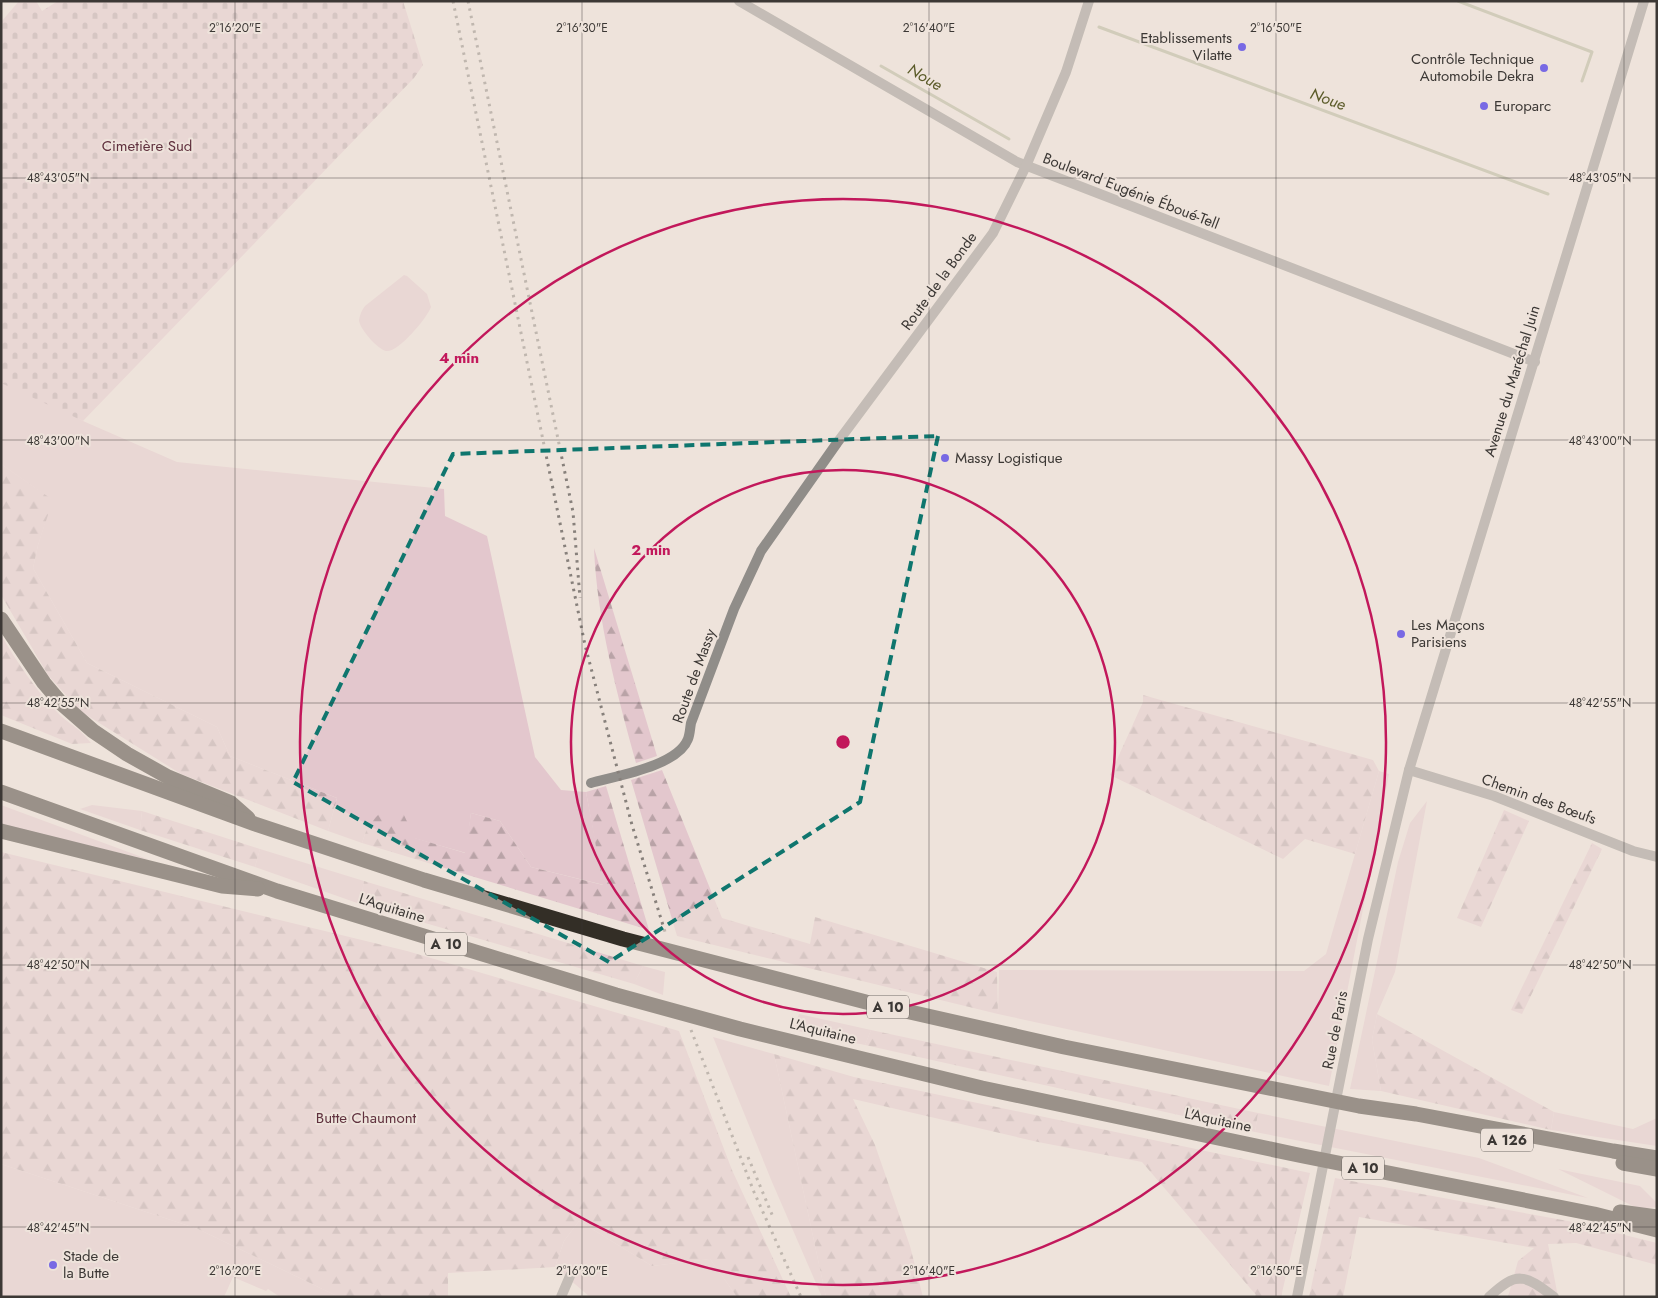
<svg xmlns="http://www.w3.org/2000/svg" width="1658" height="1298" viewBox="0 0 1658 1298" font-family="Jost,sans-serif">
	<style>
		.grass { fill: #e3c7cd }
		.forest { fill: url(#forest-firs) }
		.cemetery { fill: url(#cemetery-stones) }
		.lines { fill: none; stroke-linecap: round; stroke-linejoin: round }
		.stream { stroke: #aeaf92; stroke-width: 3 }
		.minor { stroke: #908d89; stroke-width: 10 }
		.tertiary { stroke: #908d89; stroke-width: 10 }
		.motorway { stroke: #332e26; stroke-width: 15 }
		.rail { stroke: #87807b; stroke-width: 3; stroke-dasharray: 2.5 5; stroke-linecap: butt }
		.marked { fill: none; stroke: #0f766e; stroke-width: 4; stroke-dasharray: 10 6; stroke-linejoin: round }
		.ticks { fill: none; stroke: #3c3835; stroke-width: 1; stroke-opacity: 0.45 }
		.ring { fill: none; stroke: #c2185b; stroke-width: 2.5 }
		.poi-dot { fill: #7869e4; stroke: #eee3db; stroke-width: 2 }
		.labels { text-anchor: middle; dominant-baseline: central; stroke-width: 4; stroke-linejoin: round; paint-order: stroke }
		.shield { fill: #eee3db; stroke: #716b67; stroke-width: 1 }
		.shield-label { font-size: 14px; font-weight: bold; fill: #3c3835 }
		.poi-label { font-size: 15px; fill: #3c3835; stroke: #eee3db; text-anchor: start }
		.park-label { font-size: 15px; fill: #60313e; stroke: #eee3db }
		.street-label { font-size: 15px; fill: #3c3835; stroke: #eee3db }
		.water-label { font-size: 16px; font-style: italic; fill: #5b5b29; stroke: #eee3db }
		.ticks-label { font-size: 12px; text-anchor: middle; fill: #3c3835; stroke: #eee3db; stroke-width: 4; stroke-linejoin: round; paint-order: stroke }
		.centre { fill: #c2185b; stroke: #eee3db; stroke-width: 2.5 }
		.ring-label { font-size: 15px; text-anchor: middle; font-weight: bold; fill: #c2185b; stroke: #eee3db; stroke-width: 4; stroke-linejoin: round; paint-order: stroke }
	</style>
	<defs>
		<pattern id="forest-firs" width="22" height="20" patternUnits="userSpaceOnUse" patternTransform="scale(1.25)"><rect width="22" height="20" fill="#e3c7cd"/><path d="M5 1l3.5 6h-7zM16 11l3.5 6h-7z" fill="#b9a3a7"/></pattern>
		<pattern id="cemetery-stones" width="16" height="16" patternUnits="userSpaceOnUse" patternTransform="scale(1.25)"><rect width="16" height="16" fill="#e3c7cd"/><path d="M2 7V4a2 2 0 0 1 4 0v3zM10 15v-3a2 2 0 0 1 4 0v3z" fill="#b9a3a7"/></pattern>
	</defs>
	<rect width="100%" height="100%" fill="#eee3db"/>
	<g class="grass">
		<path d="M 404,275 L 407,276 L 427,294 L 431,307 C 427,318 398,353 386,351 C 377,349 359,328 359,320 C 360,314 362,310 365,306 Z"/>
		<path d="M 1,379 L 83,421 L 177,462 L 444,489 L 445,516 L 487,536 L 535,757 L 561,790 L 586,792 L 604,885 L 531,867 L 500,821 L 471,813 L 466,853 L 368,825 L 362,843 L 328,831 L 337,798 L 230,756 L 217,727 L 87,663 L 33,568 L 38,545 L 52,500 L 1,464 Z"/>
		<path d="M 1379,771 L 1389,774 L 1329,1086 L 998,1014 L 999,970 L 1304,971 L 1326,954 Z"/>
		<path d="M 1427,801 L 1395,972 L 1377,1014 L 1372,1040 L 1381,1091 L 1350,1089 L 1398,862 L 1410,823 Z"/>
		<path d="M 1,805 L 150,860 L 1,825 Z"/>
		<path d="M 92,805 L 142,811 L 140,830 L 80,809 Z"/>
		<path d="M 260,849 L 364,881 L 360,904 L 255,867 Z"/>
		<path d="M 643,966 L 665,972 L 663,995 L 634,984 Z"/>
		<path d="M 799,1014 L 871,1030 L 865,1045 L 793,1030 Z"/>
		<path d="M 713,1037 L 774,1054 L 826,1297 L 822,1297 L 772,1182 Z"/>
		<path d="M 1554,1112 L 1633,1129 L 1657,1118 L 1657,1146 L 1551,1130 Z"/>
		<path d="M 1258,1113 L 1479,1158 L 1588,1198 L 1255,1132 Z"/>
		<path d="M 1,1164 L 198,1229 L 339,1297 L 280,1297 L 268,1289 L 266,1291 L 233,1277 L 224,1297 L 1,1297 Z"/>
		<path d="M 1558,1169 L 1640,1186 L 1657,1203 L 1657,1207 L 1639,1209 Z"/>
		<path d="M 579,1221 L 652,1266 L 710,1259 L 737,1297 L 590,1297 L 555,1267 L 564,1241 Z"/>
	</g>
	<g class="forest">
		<path d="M 1,464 L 53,500 L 38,545 L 33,568 L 87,663 L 217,727 L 230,756 L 337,798 L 328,831 L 181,774 L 80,711 L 48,675 L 1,595 Z"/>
		<path d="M 594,548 L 657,756 L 636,763 C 617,693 597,621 594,548 Z"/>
		<path d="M 1,635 C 17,662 37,692 59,714 C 71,726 79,727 91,743 L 72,744 L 1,715 Z"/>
		<path d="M 1143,695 L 1373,760 L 1379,771 L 1355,854 L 1305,839 L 1283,859 L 1110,775 L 1143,702 Z"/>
		<path d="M 662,770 L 722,918 L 810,944 L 815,917 L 997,972 L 998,1014 L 677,936 L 631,780 Z"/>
		<path d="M 606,786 L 649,930 L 362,843 L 368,825 L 382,811 L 401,809 L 415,838 L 465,853 L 471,813 L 500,821 L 531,867 L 603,885 L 586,792 Z"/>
		<path d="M 1504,810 L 1529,821 L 1481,927 L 1457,918 Z"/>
		<path d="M 142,811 L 260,849 L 255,867 L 140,830 Z"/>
		<path d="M 1592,843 L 1602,849 L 1522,1014 L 1511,1010 Z"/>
		<path d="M 1,852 L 407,951 L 679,1031 L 732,1170 L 791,1297 L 737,1297 L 710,1259 L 652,1266 L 579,1221 L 564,1241 L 555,1267 L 448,1273 L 448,1297 L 339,1297 L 198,1229 L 1,1164 Z"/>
		<path d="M 364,881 L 643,966 L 634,984 L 360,904 Z"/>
		<path d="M 1377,1014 L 1554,1112 L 1551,1130 L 1381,1091 L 1372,1040 Z"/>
		<path d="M 871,1030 L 1258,1113 L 1255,1132 L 865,1045 Z"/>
		<path d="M 774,1054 L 854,1077 L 1310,1173 L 1281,1297 L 1254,1297 L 1256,1295 L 1142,1162 L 1038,1142 L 853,1099 L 875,1145 L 910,1246 L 923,1297 L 826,1297 Z"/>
		<path d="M 1335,1178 L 1568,1221 L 1657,1243 L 1657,1265 L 1576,1243 L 1548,1244 L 1558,1297 L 1508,1297 L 1518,1261 L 1534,1248 L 1359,1217 L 1343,1297 L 1309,1297 Z"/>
	</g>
	<path class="cemetery" d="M 19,1 L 36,1 L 42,11 L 58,1 L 403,1 L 423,65 L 414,78 L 83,421 L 1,383 L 1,22 Z"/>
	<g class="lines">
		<g class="stream">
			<path d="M 1458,1 L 1592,52 L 1582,81"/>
			<path d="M 1099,27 L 1548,194"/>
			<path d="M 881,66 L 1009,139"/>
		</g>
		<g class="minor">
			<path d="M 739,1 L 1017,162 L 1535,362"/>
			<path d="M 1409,770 L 1494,796 L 1633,851 L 1657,857"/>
			<path d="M 591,783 C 616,776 678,766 688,739 C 690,734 690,728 691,723 L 734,609 L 761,551 L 837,443 L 993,233 L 1026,166 L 1066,72 L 1089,1"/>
			<path d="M 561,1297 L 570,1276"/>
			<path d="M 1489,1297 C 1517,1271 1524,1274 1554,1297"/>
		</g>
		<path class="tertiary" d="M 1297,1297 L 1368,939 L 1409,770 L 1644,1"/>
		<g class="motorway">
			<path d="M 1,619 L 44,683 L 61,703 L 93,731 L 127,754 L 168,777 L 231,803 L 248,818"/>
			<path d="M 1,731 L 255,824 L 424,880 L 623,939 L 866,1002 L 1064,1047 L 1359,1106 L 1416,1114 L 1613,1151 L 1657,1158"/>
			<path d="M 1,792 L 277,891 L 616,995 L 740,1029 L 982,1088 L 1303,1156 L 1594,1214 L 1657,1230"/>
			<path d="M 1,831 L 222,886 L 258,889"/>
			<path d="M 1623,1163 L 1657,1169"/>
			<path d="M 1620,1212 L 1657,1217"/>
		</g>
		<g class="rail">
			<path d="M 453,1 L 585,645 L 632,825 L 666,935"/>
			<path d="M 468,1 L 573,512 L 580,598"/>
			<path d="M 691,1030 L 754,1192 L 801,1297"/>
			<path d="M 748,1157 L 773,1217"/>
		</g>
	</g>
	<path d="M0 0H1658V1298H0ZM 938,436 L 860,802 L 609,962 L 293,782 L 453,454 Z" fill="#eee3db" fill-opacity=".55" fill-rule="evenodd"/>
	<path class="marked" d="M 938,436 L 860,802 L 609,962 L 293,782 L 453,454 Z"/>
	<path class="ticks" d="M 235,1 L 235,1297M 582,1 L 582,1297M 929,1 L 929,1297M 1276,1 L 1276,1297M 1624,1 L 1624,1297M 1,178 L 1657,178M 1,440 L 1657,440M 1,703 L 1657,703M 1,965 L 1657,965M 1,1227 L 1657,1227"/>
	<g class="ring">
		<circle cx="843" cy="742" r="272"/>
		<circle cx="843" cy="742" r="543"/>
	</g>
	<g class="poi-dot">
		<circle cx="1242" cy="47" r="5"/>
		<circle cx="1544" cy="68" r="5"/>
		<circle cx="1484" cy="106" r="5"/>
		<circle cx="945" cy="458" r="5"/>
		<circle cx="1401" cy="634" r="5"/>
		<circle cx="53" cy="1265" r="5"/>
	</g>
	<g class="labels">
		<g class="shield">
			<rect x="425" y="932.5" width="42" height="23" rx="4"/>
			<rect x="867" y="995.5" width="42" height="23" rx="4"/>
			<rect x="1481" y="1128.5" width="52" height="23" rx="4"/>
			<rect x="1342" y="1156.5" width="42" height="23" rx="4"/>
		</g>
		<g class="shield-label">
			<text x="446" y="944">A 10</text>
			<text x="888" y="1007">A 10</text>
			<text x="1507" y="1140">A 126</text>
			<text x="1363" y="1168">A 10</text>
		</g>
		<g class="poi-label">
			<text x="1232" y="38" text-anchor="end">Etablissements<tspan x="1232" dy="17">Vilatte</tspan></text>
			<text x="1534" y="59" text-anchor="end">Contrôle Technique<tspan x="1534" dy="17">Automobile Dekra</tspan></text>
			<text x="1494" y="106">Europarc</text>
			<text x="955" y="458">Massy Logistique</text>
			<text x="1411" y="625">Les Maçons<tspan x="1411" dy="17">Parisiens</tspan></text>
			<text x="63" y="1256">Stade de<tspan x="63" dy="17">la Butte</tspan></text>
		</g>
		<g class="park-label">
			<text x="147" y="146">Cimetière Sud</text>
			<text x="366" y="1118">Butte Chaumont</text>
		</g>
		<g class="street-label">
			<text transform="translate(1131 191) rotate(21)">Boulevard Eugénie Éboué-Tell</text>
			<text transform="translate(939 281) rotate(-54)">Route de la Bonde</text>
			<text transform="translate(1512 381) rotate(-73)">Avenue du Maréchal Juin</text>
			<text transform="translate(694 676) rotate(-70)">Route de Massy</text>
			<text transform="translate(1539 799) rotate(20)">Chemin des Bœufs</text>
			<text transform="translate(392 908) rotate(17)">L'Aquitaine</text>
			<text transform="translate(1335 1030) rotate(-79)">Rue de Paris</text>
			<text transform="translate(823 1031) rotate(14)">L'Aquitaine</text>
			<text transform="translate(1218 1120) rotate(12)">L'Aquitaine</text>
		</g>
		<g class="water-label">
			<text transform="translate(925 77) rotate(30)">Noue</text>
			<text transform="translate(1328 99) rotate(20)">Noue</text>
		</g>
	</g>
	<g class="ticks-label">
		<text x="235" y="32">2°16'20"E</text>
		<text x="582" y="32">2°16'30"E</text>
		<text x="929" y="32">2°16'40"E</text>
		<text x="1276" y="32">2°16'50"E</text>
		<text x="58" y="182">48°43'05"N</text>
		<text x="1600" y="182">48°43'05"N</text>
		<text x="58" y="445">48°43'00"N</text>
		<text x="1600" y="445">48°43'00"N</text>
		<text x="58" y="707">48°42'55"N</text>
		<text x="1600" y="707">48°42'55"N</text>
		<text x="58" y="969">48°42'50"N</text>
		<text x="1600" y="969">48°42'50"N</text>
		<text x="58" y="1232">48°42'45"N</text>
		<text x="1600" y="1232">48°42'45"N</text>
		<text x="235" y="1275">2°16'20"E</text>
		<text x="582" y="1275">2°16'30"E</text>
		<text x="929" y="1275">2°16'40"E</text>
		<text x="1276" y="1275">2°16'50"E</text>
	</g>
	<circle cx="843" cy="742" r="8" class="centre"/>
	<g class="ring-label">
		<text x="459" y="363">4 min</text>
		<text x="651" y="555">2 min</text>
	</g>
	<rect width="1658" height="1298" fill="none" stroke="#3c3835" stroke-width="5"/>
</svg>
